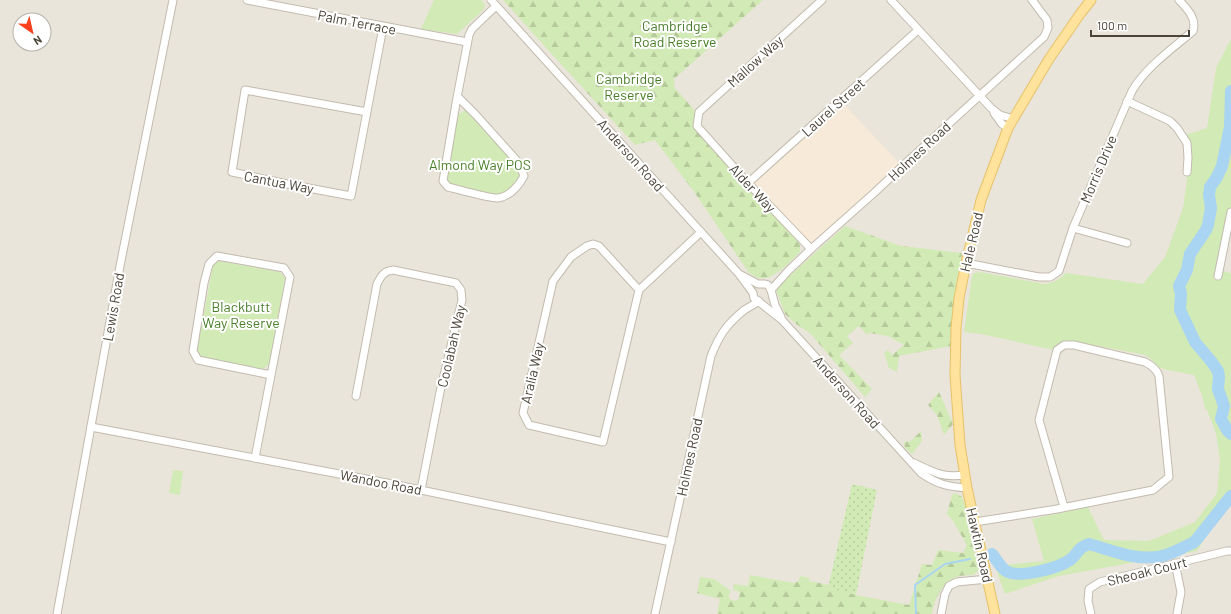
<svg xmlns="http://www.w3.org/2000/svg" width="1231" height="614" viewBox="0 0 1231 614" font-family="Barlow,sans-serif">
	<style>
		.residential { fill: #eae5da; fill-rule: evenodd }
		.commercial { fill: #f7ead8 }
		.grass { fill: url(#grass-dots) }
		.forest { fill: url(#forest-firs) }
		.park { fill: #d2eab5 }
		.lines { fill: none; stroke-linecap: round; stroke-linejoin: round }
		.stream { stroke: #a9d4f2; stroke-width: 2 }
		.river { stroke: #a9d4f2; stroke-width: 12 }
		.minor-casing { stroke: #c2bbae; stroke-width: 9 }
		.major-casing { stroke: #e6c16a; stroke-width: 11 }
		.minor { stroke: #fff; stroke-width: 7 }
		.major { stroke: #ffe39c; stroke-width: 9 }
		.labels { text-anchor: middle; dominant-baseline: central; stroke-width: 4; stroke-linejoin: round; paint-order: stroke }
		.street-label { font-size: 14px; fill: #4b4439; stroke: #fff }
		.park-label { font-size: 14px; fill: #4a7f2a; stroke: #fff }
	</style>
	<defs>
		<pattern id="grass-dots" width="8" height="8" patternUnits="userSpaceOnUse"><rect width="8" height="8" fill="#d2eab5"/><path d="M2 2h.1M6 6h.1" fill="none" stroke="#b6ca9c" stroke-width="1.8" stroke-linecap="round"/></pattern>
		<pattern id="forest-firs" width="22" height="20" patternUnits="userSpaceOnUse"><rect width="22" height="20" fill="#d2eab5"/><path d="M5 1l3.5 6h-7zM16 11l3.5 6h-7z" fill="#b6ca9c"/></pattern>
	</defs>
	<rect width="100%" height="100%" fill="#f6f3ec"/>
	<path class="residential" d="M 0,0 L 1231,0 L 1231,614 L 0,614 ZM 20,20 L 44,20 L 44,44 L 20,44 Z"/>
	<path class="commercial" d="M 840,100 L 902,166 L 811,249 L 748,183 Z"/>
	<path class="grass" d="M 852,484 L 877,490 L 856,595 L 828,588 Z"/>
	<g class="forest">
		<path d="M 503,0 L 763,0 L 673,80 L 675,82 L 674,87 L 697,113 L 695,127 L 800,244 L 800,252 C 791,261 772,282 758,278 C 755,277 752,274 749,273 L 695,193 L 655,140 L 635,145 L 549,51 Z"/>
		<path d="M 845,226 L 901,246 L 962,253 L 954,300 L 951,346 L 899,356 L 897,372 L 889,368 L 884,353 L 888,350 L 892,355 L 904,345 L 888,336 L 869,333 L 867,335 L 859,326 L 847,336 L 853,343 L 839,355 L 872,389 L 865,397 L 810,333 L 796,324 L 785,314 L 776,290 L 785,280 Z"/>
		<path d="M 939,392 L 953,424 L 944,435 L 937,415 L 928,405 Z"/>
		<path d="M 921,431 L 922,441 L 912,454 L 905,448 L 904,442 L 911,441 Z"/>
		<path d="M 955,493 L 962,497 L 968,512 L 979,570 L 973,575 C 969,575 964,575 960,576 C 944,579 934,599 932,614 L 717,614 L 720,599 L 697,593 L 700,577 L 714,579 L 731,591 C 726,597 731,603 738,600 L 740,594 L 738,591 L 733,590 L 734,584 L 748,586 L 750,575 L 794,583 L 799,581 L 800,576 L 810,578 L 809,581 L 829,585 L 828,588 L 856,595 L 909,605 L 922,564 L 932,565 L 938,550 L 963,553 L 967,545 L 953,521 L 947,514 L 952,495 Z"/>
	</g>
	<g class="park">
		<path d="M 434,0 L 481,0 L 485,4 L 484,9 L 457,34 L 421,29 Z"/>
		<path d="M 1231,39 L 1231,212 L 1219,270 L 1231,273 L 1231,505 L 1216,521 L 1197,551 L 1059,576 L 1005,594 L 995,566 L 1044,561 L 1032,519 L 1088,507 L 1104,540 L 1149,541 L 1195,522 L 1217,493 L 1220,460 L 1216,433 L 1207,410 L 1205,409 L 1203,399 L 1194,375 L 1167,370 L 1158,367 L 1152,360 L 1145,355 L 1084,343 L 1075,342 L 1054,350 L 981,334 L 964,332 L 972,276 L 974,273 L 979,272 L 1045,284 C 1053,283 1060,279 1066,273 L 1143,284 L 1165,257 L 1183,208 L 1187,179 L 1183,136 L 1207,128 L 1216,68 Z"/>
		<path d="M 466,109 L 519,163 L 524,176 L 519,185 L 496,198 L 452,186 L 447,178 L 455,131 L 458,115 Z"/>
		<path d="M 219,261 L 280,272 L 285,278 L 269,364 L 263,369 L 201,357 L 197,351 L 213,265 Z"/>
		<path d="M 173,470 L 183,471 L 180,495 L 169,493 Z"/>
	</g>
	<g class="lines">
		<path class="stream" d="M 916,614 L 915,585 L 945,564 L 970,559"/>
		<g class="river">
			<path d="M 1231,91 L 1230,127 L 1222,166 L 1217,177 L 1210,187 L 1209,195 L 1211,208 L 1208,225 L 1206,230 L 1190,254 L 1187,270 L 1179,286 L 1181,294 L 1180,310 L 1195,342 L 1211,361 L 1218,371 L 1219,377 L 1218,389 L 1224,406 L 1221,419 L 1227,430 L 1231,434"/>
			<path d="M 992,554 C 997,560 1000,567 1006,571 C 1019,579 1058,568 1070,560 C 1078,554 1078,547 1089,544 C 1111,550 1139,562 1162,556 C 1172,554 1183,547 1193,543 L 1197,539 L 1231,496"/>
		</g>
		<g class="minor-casing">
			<g id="minor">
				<path d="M 247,0 L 467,42"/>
				<path d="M 491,0 L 739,274 L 753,293 L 754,298 L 782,320 L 921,473 C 937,484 948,487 967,488"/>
				<path d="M 891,0 L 991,108 L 1000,115 L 1014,119"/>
				<path d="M 458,97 L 476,115 L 519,163 L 524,176 C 518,187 510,196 498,198 C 491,199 457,189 448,187 L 443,181 L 456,103 L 469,35 L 472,29 L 496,6"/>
				<path d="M 1127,101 L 1170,121 L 1177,128 L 1187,143 L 1188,158 L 1187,172"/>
				<path d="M 367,112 L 245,90 L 232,172 L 287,184 L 351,196 L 383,27"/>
				<path d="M 994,113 L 1002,124 L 1008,128"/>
				<path d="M 748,183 L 918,30"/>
				<path d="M 1073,228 L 1127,243"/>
				<path d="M 811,249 L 748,183 L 697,126 L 699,112 L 822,0"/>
				<path d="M 966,263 L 1039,277 L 1050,277 L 1059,271 L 1073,228 L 1132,91 C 1146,67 1172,49 1193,31 C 1197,18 1187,9 1179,0"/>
				<path d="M 741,275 L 758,284 L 765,284 L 768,285 L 771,290 L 775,305 L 781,317"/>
				<path d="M 1218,276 L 1231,212"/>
				<path d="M 639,290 L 599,246 L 593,244 L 587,246 L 571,257 L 553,281 L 523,413 L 529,425 L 603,442 L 639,290 L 701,232"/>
				<path d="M 771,290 L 788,271 L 811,249 L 874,193 L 908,161 L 1044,37 L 1048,28 L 1047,20 L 1032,0"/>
				<path d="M 356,396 L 377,284 C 381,276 384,271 393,270 L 456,283 L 461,290 L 462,300 L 440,392 L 421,490"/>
				<path d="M 91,427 L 392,484 L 671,542"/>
				<path d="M 255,458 L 290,277 L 284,268 L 217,256 L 209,264 L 204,283 L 193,351 L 198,360 L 271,375"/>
				<path d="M 914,463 C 933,472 943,478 964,475"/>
				<path d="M 975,522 L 1057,509 L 1153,490 L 1169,477 L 1159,376 C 1157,370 1151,365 1145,362 L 1074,345 L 1064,345 L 1057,350 L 1039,420 L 1064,507"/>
				<path d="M 1175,563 L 1181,592 L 1177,614"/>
				<path d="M 57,614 L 120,266 L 173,0"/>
				<path d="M 655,614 L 711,356 C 719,336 726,325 743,311 C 748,307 754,305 759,301"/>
				<path d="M 941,614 L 945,594 L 949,586 L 957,582 L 988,579"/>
				<path d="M 1091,614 L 1088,601 L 1089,589 L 1100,582 L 1227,551 L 1231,551"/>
			</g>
		</g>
		<g class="major-casing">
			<path id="major" d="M 995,614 L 967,488 L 960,445 L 955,375 L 956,328 L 959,298 L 966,263 L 981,200 L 1008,128 L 1049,59 L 1080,14 L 1091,0"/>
		</g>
		<use href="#minor" class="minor"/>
		<use href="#major" class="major"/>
	</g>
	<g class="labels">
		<g class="street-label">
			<text transform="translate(357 22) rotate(11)">Palm Terrace</text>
			<text transform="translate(755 61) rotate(-42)">Mallow Way</text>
			<text transform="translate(833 107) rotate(-42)">Laurel Street</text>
			<text transform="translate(919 151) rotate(-43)">Holmes Road</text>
			<text transform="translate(631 155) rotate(48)">Anderson Road</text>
			<text transform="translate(1098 169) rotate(-67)">Morris Drive</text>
			<text transform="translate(279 182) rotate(11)">Cantua Way</text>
			<text transform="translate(753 188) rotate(47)">Alder Way</text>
			<text transform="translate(971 242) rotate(-77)">Hale Road</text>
			<text transform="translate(113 307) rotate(-80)">Lewis Road</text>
			<text transform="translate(451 346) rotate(-77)">Coolabah Way</text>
			<text transform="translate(532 373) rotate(-77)">Aralia Way</text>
			<text transform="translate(847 392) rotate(48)">Anderson Road</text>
			<text transform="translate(689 457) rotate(-78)">Holmes Road</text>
			<text transform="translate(381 482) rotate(11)">Wandoo Road</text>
			<text transform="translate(980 545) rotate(77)">Hawtin Road</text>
			<text transform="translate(1147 571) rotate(-14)">Sheoak Court</text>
		</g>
		<g class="park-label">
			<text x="675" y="25">Cambridge<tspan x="675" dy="16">Road Reserve</tspan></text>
			<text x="629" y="78">Cambridge<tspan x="629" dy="16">Reserve</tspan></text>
			<text x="480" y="164">Almond Way POS</text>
			<text x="241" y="306">Blackbutt<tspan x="241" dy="16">Way Reserve</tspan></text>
		</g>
	</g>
	<g transform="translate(32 32) rotate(146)"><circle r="19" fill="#ffffff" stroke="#b7b4b0"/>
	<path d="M0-3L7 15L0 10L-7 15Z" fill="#fc3f1d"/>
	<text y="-6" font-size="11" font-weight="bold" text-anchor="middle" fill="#4b4439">N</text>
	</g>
	<path d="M1091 30v6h98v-6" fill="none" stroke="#4b4439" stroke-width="2"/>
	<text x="1097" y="30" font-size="12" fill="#4b4439" stroke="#ffffff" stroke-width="3" paint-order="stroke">100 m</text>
</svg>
